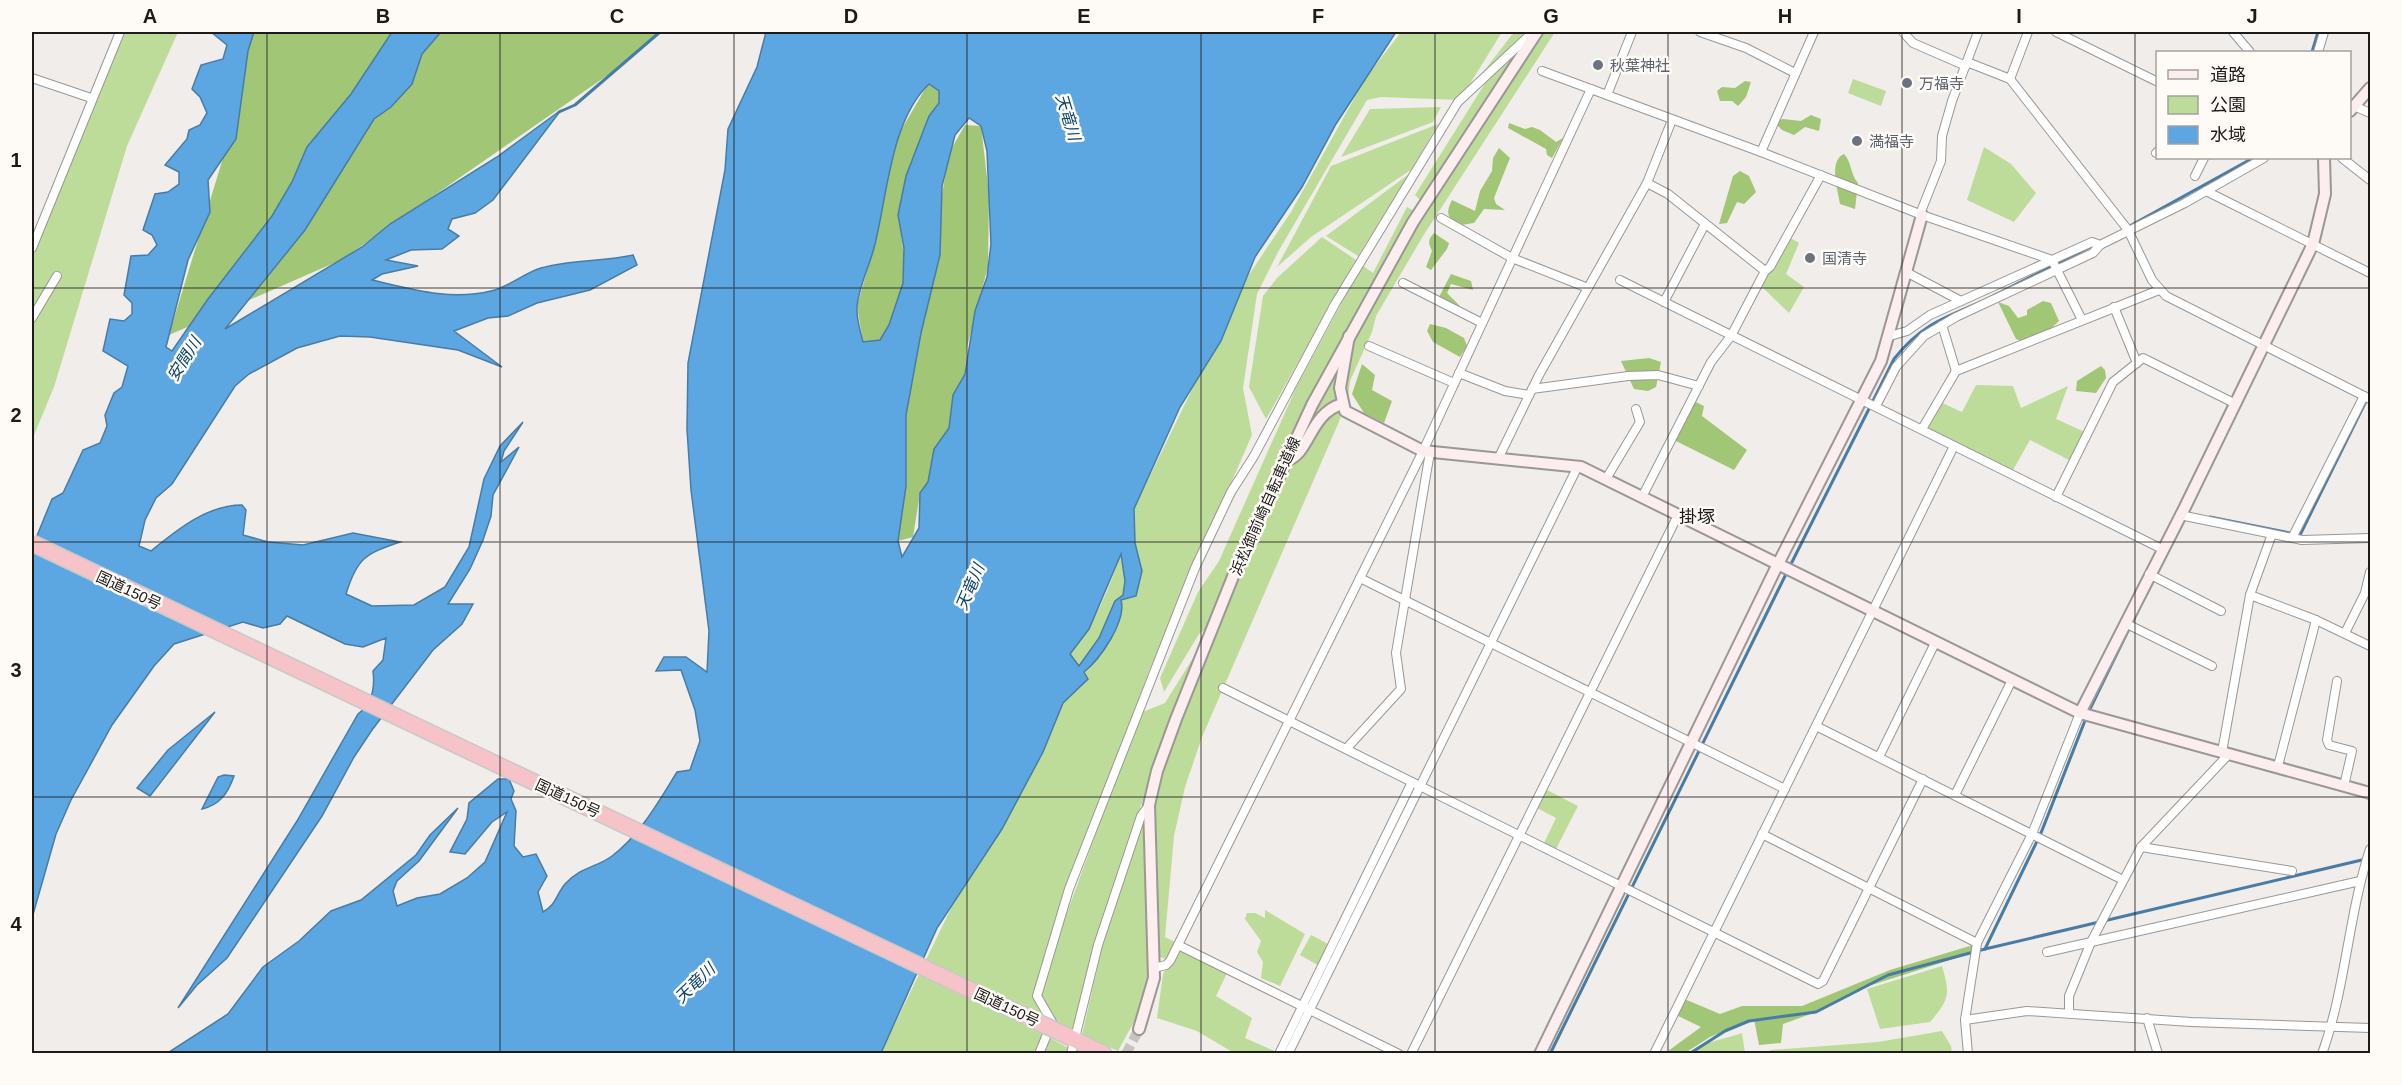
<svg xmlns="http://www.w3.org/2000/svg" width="2402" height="1085" viewBox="0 0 2402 1085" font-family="Helvetica,'Noto Sans JP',sans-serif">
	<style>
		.green { fill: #bddc99 }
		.forest { fill: #a1c675 }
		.water { fill: #5ca6e1; stroke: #497ca5; stroke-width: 1.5; fill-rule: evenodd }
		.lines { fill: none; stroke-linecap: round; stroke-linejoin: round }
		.stream { stroke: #497ca5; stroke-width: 3 }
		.secondary-tunnel { stroke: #c7c3c0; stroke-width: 10; stroke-dasharray: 10 5; stroke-linecap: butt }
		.street-casing { stroke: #9b9794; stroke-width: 10 }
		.secondary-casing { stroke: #9b9794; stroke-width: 14 }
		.highway-casing { stroke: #c9c8c8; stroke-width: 18 }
		.street { stroke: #fff; stroke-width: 8 }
		.secondary { stroke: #fcedee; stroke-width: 10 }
		.highway { stroke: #f5c3c8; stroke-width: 15 }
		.highway-bridge-casing { stroke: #c9c8c8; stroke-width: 18; stroke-linecap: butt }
		.highway-bridge { stroke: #f5c3c8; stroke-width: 15 }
		.grid { fill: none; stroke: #1d1b1a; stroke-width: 1.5; stroke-opacity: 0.55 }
		.worship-dot { fill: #6b7280; stroke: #fefbf7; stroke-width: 2 }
		.labels { text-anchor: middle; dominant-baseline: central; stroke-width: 5; stroke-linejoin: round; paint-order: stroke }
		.worship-label { font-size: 15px; fill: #5b616d; stroke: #fefbf7; text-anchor: start }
		.street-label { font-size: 15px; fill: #1d1b1a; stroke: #fefbf7 }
		.water-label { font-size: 16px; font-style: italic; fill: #0b456c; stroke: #fefbf7 }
		.quarter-label { font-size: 18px; fill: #1d1b1a; stroke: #fefbf7 }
		.neatline { fill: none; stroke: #1d1b1a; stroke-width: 2 }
		.grid-label { font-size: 20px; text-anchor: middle; font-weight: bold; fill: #1d1b1a }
	</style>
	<rect width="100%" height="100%" fill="#f1edea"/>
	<g class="green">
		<path d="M 122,32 L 178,32 L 127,146 L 54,387 L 32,440 L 32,254 L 97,85 Z"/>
		<path d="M 1401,32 L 1502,32 L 1460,100 L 1381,97 L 1367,100 L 1278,252 L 1257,294 L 1243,388 L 1252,435 L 1149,671 L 1066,898 L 1049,962 L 1140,713 L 1165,703 L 1198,650 L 1166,732 L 1099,928 L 1072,1032 L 1046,1036 L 1069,1048 L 1067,1053 L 877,1054 L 894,1026 L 955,900 L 1015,805 L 1063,703 L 1088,679 L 1070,654 C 1094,624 1110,589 1121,552 L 1135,543 L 1134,509 L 1244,282 L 1291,212 L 1365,79 Z"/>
		<path d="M 1514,32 L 1555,32 L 1423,236 L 1376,316 L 1372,332 L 1350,381 L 1348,398 L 1338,424 L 1202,737 L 1185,787 L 1174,836 L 1165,937 L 1229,969 L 1216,996 L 1252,1018 L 1245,1038 L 1279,1053 L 1234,1053 L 1197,1031 L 1157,1018 L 1163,974 L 1170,961 L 1158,956 C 1156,903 1147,826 1160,776 C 1175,722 1202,669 1223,617 L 1199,634 L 1164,692 L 1160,678 L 1198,592 L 1219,561 L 1296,388 L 1362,265 L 1373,273 L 1407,207 L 1414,211 L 1421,201 L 1415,195 L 1489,77 L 1484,71 Z"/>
		<path d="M 1853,79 L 1886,91 L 1881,106 L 1848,93 Z"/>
		<path d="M 1441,107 L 1433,122 L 1341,157 L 1370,109 Z"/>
		<path d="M 1438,124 L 1412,169 L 1311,237 L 1277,267 L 1331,166 Z"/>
		<path d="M 1984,147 L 2011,164 L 2036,193 L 2014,222 L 1967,200 Z"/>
		<path d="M 1409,174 L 1358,256 L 1326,236 Z"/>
		<path d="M 1787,236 L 1799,243 L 1786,274 L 1804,287 L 1789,313 L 1762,287 Z"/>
		<path d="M 1322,237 L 1356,260 L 1266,419 L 1249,387 L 1263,296 L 1277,278 Z"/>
		<path d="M 1976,385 L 2013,386 L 2021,408 L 2068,386 L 2056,419 L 2087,433 L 2073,462 L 2030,440 L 2013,470 L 1923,427 L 1938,401 L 1962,412 Z"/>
		<path d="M 1545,789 L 1578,806 L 1556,849 L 1544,843 L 1556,818 L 1537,808 Z"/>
		<path d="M 1143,822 L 1150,969 L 1143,1005 L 1118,1051 L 1082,1035 L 1104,939 Z"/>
		<path d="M 1265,910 L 1305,934 L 1280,986 L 1261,978 L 1263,962 L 1257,952 L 1261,941 L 1245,919 L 1247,913 L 1255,913 L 1265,918 Z"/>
		<path d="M 1311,935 L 1332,946 L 1321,967 L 1300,955 Z"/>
		<path d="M 1942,966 C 1950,994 1950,999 1930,1022 L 1880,1029 L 1867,989 Z"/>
		<path d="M 1942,1031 L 1951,1046 L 1952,1053 L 1764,1053 L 1771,1050 L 1878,1042 Z"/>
		<path d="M 1742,1033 L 1745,1053 L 1691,1053 C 1706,1040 1724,1040 1742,1033 Z"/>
	</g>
	<g class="forest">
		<path d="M 249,32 L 659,32 L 615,70 L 341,260 L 169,335 L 223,158 Z"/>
		<path d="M 1745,81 L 1751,82 L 1746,97 L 1738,106 L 1732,101 L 1720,101 L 1717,91 L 1722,87 L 1735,88 Z"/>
		<path d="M 928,84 L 940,91 L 939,103 L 898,215 L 904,255 L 903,283 L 889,325 L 880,341 L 863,342 L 857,306 L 874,247 L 891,165 L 900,132 Z"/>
		<path d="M 1811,115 L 1821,119 L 1819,131 L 1805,127 L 1794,135 L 1782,130 L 1774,122 L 1783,119 L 1801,121 Z"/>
		<path d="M 1509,123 L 1525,129 L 1532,127 L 1540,130 L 1556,142 L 1570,134 L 1562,140 L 1552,158 L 1547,155 L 1546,149 L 1508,128 Z"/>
		<path d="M 965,125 L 981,126 L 989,195 L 988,266 L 967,347 L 965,374 L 953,395 L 949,428 L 934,449 L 928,482 L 920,493 L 913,537 L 898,541 L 906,486 L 905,415 L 949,153 Z"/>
		<path d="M 1499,148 L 1510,158 L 1494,198 L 1496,204 L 1505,210 L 1484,209 L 1474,223 L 1455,226 C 1447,215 1446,212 1452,200 L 1475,211 L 1480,191 L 1492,171 L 1493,158 Z"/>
		<path d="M 1844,154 C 1852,162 1850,174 1858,183 L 1855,209 L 1840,204 C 1838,190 1828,161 1844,154 Z"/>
		<path d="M 1740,171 L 1749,176 L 1756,192 L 1744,204 L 1737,202 L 1727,223 L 1719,224 L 1733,176 Z"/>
		<path d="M 1434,233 L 1449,243 L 1447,249 L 1431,270 L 1426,267 L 1432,251 C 1428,243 1428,239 1434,233 Z"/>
		<path d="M 1451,274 L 1471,281 L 1473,290 L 1451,284 L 1447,293 L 1460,306 L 1455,307 L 1439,297 Z"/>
		<path d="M 2043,301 L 2051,303 L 2059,321 L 2045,334 L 2025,343 L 2016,339 L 1998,302 L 2009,306 L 2018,318 L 2027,315 L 2027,310 Z"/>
		<path d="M 1430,324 L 1446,328 L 1464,338 L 1467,346 L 1460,357 L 1433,342 L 1427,331 Z"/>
		<path d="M 1649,358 L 1661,362 L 1656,387 L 1648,391 L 1634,389 L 1621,361 Z"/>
		<path d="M 1362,364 L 1375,375 L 1372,390 L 1392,401 L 1384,423 L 1364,413 L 1352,394 Z"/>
		<path d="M 2101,366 L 2105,370 L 2106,378 L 2096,393 L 2076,391 L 2077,381 Z"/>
		<path d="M 1692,400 L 1704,406 L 1702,416 L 1747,450 L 1734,470 L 1672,439 Z"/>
		<path d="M 1973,945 L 1972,953 L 1856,990 L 1808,1015 L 1783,1024 L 1781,1043 L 1759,1045 L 1754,1019 L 1710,1037 L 1685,1053 L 1664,1054 L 1701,1027 L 1674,1014 L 1682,998 L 1720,1014 L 1742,1006 L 1802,1006 L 1890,970 Z"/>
	</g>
	<g class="water">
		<path d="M 211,32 L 254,32 L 248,51 L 236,139 L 208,180 L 210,212 L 188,260 L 166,347 L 172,351 L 208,299 L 272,216 L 292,182 L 307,147 L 351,94 L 392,32 L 441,32 L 422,54 L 412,84 L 391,107 L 374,119 L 305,230 L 225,329 L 362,247 L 390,224 L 497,157 L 561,110 L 493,200 L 475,213 L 452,219 L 448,229 L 459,236 L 442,249 L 411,250 L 386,260 L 418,266 L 382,274 L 372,280 C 411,289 450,301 491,291 C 509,287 524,273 541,268 C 572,259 603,262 633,255 L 637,265 L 590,290 L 537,303 L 508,316 L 488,318 L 454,331 L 502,367 L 458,350 L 370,337 L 340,336 L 297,348 L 249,374 L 235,386 L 172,484 L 156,498 L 145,520 L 139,546 L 151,551 C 177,530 207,505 242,505 L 246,510 L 243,535 L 268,542 L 303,545 L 353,533 L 400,542 C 365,554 357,558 346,594 L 372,606 L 414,605 L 445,587 L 469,547 L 484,479 L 500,446 L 523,422 L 504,451 L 501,462 L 519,447 L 493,495 L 491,516 L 483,540 L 470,569 L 448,604 L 473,604 L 462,624 L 433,650 L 372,730 L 354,757 L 322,816 L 227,958 L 197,985 L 178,1008 L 297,821 L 358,714 C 372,704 375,687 373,671 L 383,660 L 386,638 L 363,647 L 345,644 L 287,616 L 280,624 L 263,628 L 243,622 L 174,644 L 154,666 L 112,725 L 71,800 L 56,834 L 32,918 L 32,548 L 52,499 L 63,493 L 83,450 L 100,443 L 107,426 L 105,415 L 114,393 L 122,387 L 128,366 L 103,351 L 110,319 L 124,321 L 132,314 L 132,303 L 124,295 L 131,256 L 148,255 L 157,245 L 152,235 L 143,230 L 155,194 L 168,192 L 179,184 L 179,172 L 165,165 L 187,139 L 189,130 L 200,125 L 207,113 L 200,97 L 192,89 L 201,65 L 223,59 L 227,45 Z"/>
		<path d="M 766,32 L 1396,32 L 1336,124 L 1302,187 L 1255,257 L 1221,341 L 1180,407 L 1134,509 L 1135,543 L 1142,571 L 1136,596 L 1121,600 C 1127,621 1100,659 1084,672 L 1088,679 L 1063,703 L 1043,752 L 1002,829 L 937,928 L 881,1053 L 166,1054 L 228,1014 L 263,967 L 299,941 L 331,911 L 361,900 L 416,855 L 430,835 L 458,808 L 419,861 L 397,881 L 393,891 L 397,906 L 417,898 L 440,894 L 467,878 L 485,862 L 507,812 L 492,822 L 465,854 L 450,852 L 467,819 L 469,803 L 498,779 L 509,779 L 514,791 L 511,799 L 516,811 L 514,846 L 523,857 L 536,854 L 547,876 L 538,892 L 543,912 C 556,905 556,895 565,884 C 580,867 598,867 612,856 C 640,835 659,801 677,772 L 690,770 L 700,741 L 695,710 L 681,670 L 656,671 L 664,657 L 686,657 L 707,672 L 709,631 L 691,490 L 687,429 L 688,363 L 725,170 L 728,129 L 757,67 ZM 929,84 L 939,91 L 939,103 L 929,116 L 906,176 L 898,215 L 904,248 L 903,283 L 889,325 L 880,340 L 863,342 C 860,331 856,317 857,306 C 859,286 869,267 874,248 C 887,199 890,121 929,84 ZM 969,118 L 981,126 L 987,151 L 991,244 L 987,277 L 975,311 L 965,374 L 953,395 L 949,428 L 934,449 L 928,482 L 920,493 L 919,528 L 902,557 L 898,541 L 906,486 L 906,415 L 921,333 L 940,255 L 942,186 L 955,135 ZM 1121,554 L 1125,581 L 1123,595 L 1115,601 L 1099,638 L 1079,666 L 1070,654 L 1089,629 Z"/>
		<path d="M 215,712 L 150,796 L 137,788 L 168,750 Z"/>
		<path d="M 224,775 L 234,776 C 228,793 220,805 202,809 L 218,777 Z"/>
	</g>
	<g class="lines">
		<g class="stream">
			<path d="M 2312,52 L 2318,32"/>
			<path d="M 559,112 L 575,105 L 660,32"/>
			<path d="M 2126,228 L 2253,158"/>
			<path d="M 1993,296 L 2094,245"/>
			<path d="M 2210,517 L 2300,535 L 2370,393"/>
			<path d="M 1790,566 L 1894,359 C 1918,328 1940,319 1976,304"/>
			<path d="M 2089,711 L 2137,612"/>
			<path d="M 1985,949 L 2041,833 L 2086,718"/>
			<path d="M 1550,1054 L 1787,572"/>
			<path d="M 1689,1054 L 1725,1031 L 1749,1021 L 1816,1012 L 1888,975 L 1985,949 L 2366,859"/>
		</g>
		<path class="secondary-tunnel" d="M 1126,1054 L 1139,1029"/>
		<g class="street-casing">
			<g id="street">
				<path d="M 1700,32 L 1746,48 L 1795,73"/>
				<path d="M 1903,32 L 1913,43 L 1966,66"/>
				<path d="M 2056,32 L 2158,82"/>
				<path d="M 2233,32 L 2250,52"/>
				<path d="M 2318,52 L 2324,32"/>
				<path d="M 1967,62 L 2010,79 L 2128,230 L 2152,280 L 2166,296 L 2370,399"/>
				<path d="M 1542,71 L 1761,152 L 1922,215 L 2052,260 L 2082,320"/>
				<path d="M 32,78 L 91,98"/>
				<path d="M 2010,79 L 2028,32"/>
				<path d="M 1607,95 L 1632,32"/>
				<path d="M 2354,106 L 2370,113"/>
				<path d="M 1761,152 L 1814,32"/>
				<path d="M 2156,153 L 2158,151"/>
				<path d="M 2342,158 L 2370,180"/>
				<path d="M 2195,176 L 2204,158"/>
				<path d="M 2206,191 L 2370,273"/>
				<path d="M 1920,214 L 1941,161 L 1942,136 L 1952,101 L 1978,32"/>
				<path d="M 1441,218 L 1512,258 L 1588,288"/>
				<path d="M 32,248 L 120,32"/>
				<path d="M 1765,271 L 1770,267 L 1821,175"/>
				<path d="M 1906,272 L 1961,301"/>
				<path d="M 1620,280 L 2162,549"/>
				<path d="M 1403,283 L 1482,323"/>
				<path d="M 1664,302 L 1705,224"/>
				<path d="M 2114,307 L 2137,363"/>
				<path d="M 32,318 L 57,276"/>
				<path d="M 1942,325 L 1956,371"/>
				<path d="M 1890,336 L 1907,331 L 1930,315 L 2092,242 L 2100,245 L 2185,203 L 2264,158"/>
				<path d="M 1369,346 L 1454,383"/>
				<path d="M 1459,373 L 1505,391 L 1529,395"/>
				<path d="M 1532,389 L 1628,376 L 1658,375 L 1699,386"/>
				<path d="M 1876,406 L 1896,367 L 1924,336 L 1956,317 L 2093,253 L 2100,245"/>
				<path d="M 1922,429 L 1956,371 L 2159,290"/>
				<path d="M 1499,457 L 1539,375 L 1647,183 L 1672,120"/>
				<path d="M 1606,479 L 1640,422 L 1636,409"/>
				<path d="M 1642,497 L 1711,362 L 1731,336 L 1765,271 L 1668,194 L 1647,183"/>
				<path d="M 2056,497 L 2113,382 L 2143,358 L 2234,403"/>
				<path d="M 2180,515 L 2302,540 L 2370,538"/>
				<path d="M 2292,538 L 2364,396"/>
				<path d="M 2149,574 L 2221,611"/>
				<path d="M 1360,578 L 1785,789"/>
				<path d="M 2250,595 L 2316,620 L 2370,646"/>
				<path d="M 2125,623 L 2212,666"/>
				<path d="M 2345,633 L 2365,593 L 2370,572"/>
				<path d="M 2337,681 L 2327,740 L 2329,745 L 2352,751 L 2344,786"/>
				<path d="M 1223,688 L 1818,984 L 1823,981 L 1923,779"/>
				<path d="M 1816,726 L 2123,880"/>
				<path d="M 1346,749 L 1401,689 L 1396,653 L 1430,452"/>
				<path d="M 2222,752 L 2250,595 L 2272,534"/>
				<path d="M 1879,757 L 1935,643"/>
				<path d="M 2278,766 L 2316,620"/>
				<path d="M 1955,795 L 2012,680"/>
				<path d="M 1762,834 L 1977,943"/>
				<path d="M 2141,847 L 2292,871"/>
				<path d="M 1178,945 L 1399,1054"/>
				<path d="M 2047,952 L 2360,881"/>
				<path d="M 1154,968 L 1166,965 L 1170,961 L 1423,451 L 1591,89"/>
				<path d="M 2069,1013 L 2069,996 L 2091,942 L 2141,847 L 2229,754"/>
				<path d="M 2147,1018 L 2158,1054"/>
				<path d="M 1965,1020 L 2027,1011 L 2191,1022 L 2370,1028"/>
				<path d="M 1039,1054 L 1052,1022 L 1037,996 L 1069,889 L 1195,568 L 1231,492 L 1254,456 L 1335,304 L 1458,102 L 1533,32"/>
				<path d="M 1071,1054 L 1098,945 L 1141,816 L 1149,805"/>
				<path d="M 1279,1054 L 1412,782"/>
				<path d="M 1288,1054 L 1578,466"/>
				<path d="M 1411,1054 L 1678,515"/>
				<path d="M 1654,1054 L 1954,446"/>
				<path d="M 1968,1054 L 1965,1020 L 1977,943 L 2032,834 L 2080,713"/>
				<path d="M 2322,1054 C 2346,987 2348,916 2370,849"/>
			</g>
		</g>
		<g class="secondary-casing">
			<g id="secondary">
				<path d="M 2350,111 L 2370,88"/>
				<path d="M 1349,336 L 1340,388 L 1345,411 L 1423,451 L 1581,467 L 2080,713 L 2370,793"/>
				<path d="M 1284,461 C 1310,457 1308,414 1342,404"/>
				<path d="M 2080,713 L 2185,507 L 2313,244 L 2325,194 L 2324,158"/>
				<path d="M 1139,1029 L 1154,978 L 1149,805 L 1157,771 L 1176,719 L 1234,574 L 1312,405 L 1413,222 L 1537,32"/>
				<path d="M 1540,1054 L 1774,572 L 1881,361 L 1922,215"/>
			</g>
		</g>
		<g class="highway-casing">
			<path id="highway" d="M 1061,1033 L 1104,1054"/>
		</g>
		<use href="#street" class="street"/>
		<use href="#secondary" class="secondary"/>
		<use href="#highway" class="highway"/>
		<g class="highway-bridge-casing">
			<path id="highway-bridge" d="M 32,543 L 1061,1033"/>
		</g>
		<use href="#highway-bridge" class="highway-bridge"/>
	</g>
	<path class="grid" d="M 267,32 L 267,1054M 500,32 L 500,1054M 734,32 L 734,1054M 967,32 L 967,1054M 1201,32 L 1201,1054M 1435,32 L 1435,1054M 1668,32 L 1668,1054M 1902,32 L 1902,1054M 2135,32 L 2135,1054M 32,288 L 2370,288M 32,542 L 2370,542M 32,797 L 2370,797"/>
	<g class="worship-dot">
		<circle cx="1598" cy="65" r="6"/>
		<circle cx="1907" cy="83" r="6"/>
		<circle cx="1857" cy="141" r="6"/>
		<circle cx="1810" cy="258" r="6"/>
	</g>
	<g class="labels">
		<g class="worship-label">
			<text x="1610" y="65">秋葉神社</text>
			<text x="1919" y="83">万福寺</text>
			<text x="1869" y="141">満福寺</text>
			<text x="1822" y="258">国清寺</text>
		</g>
		<g class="street-label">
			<text transform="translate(1265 506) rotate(-66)">浜松御前崎自転車道線</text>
			<text transform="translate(129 590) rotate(25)">国道150号</text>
			<text transform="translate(568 798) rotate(25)">国道150号</text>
			<text transform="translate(1007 1007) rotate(25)">国道150号</text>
		</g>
		<g class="water-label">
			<text transform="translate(1068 117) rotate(73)">天竜川</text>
			<text transform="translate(184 359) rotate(-58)">安間川</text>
			<text transform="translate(970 587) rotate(-67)">天竜川</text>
			<text transform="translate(695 983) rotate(-44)">天竜川</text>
		</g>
		<g class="quarter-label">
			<text x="1697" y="517">掛塚</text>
		</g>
	</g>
	<rect width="2402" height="1085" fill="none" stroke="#fefbf7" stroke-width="66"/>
	<rect x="2156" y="51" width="195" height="108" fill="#fefbf7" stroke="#a4a19f" stroke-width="1.5"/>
	<rect x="2168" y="70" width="30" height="9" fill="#fcedee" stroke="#a4a19f" stroke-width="1.5"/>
	<text x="2210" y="81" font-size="18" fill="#1d1b1a">道路</text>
	<rect x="2168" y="96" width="30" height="18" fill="#bddc99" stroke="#a4a19f" stroke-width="1.5"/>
	<text x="2210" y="111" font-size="18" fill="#1d1b1a">公園</text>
	<rect x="2168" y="126" width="30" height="18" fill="#5ca6e1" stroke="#a4a19f" stroke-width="1.5"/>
	<text x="2210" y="141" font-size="18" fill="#1d1b1a">水域</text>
	<rect x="33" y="33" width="2336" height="1019" class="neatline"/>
	<g class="grid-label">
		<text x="150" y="23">A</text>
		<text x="383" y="23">B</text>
		<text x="617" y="23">C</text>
		<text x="851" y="23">D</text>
		<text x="1084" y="23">E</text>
		<text x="1318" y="23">F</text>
		<text x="1551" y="23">G</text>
		<text x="1785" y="23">H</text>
		<text x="2019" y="23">I</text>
		<text x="2252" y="23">J</text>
		<text x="16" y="167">1</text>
		<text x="16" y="422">2</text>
		<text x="16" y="677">3</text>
		<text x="16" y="931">4</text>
	</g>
</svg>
